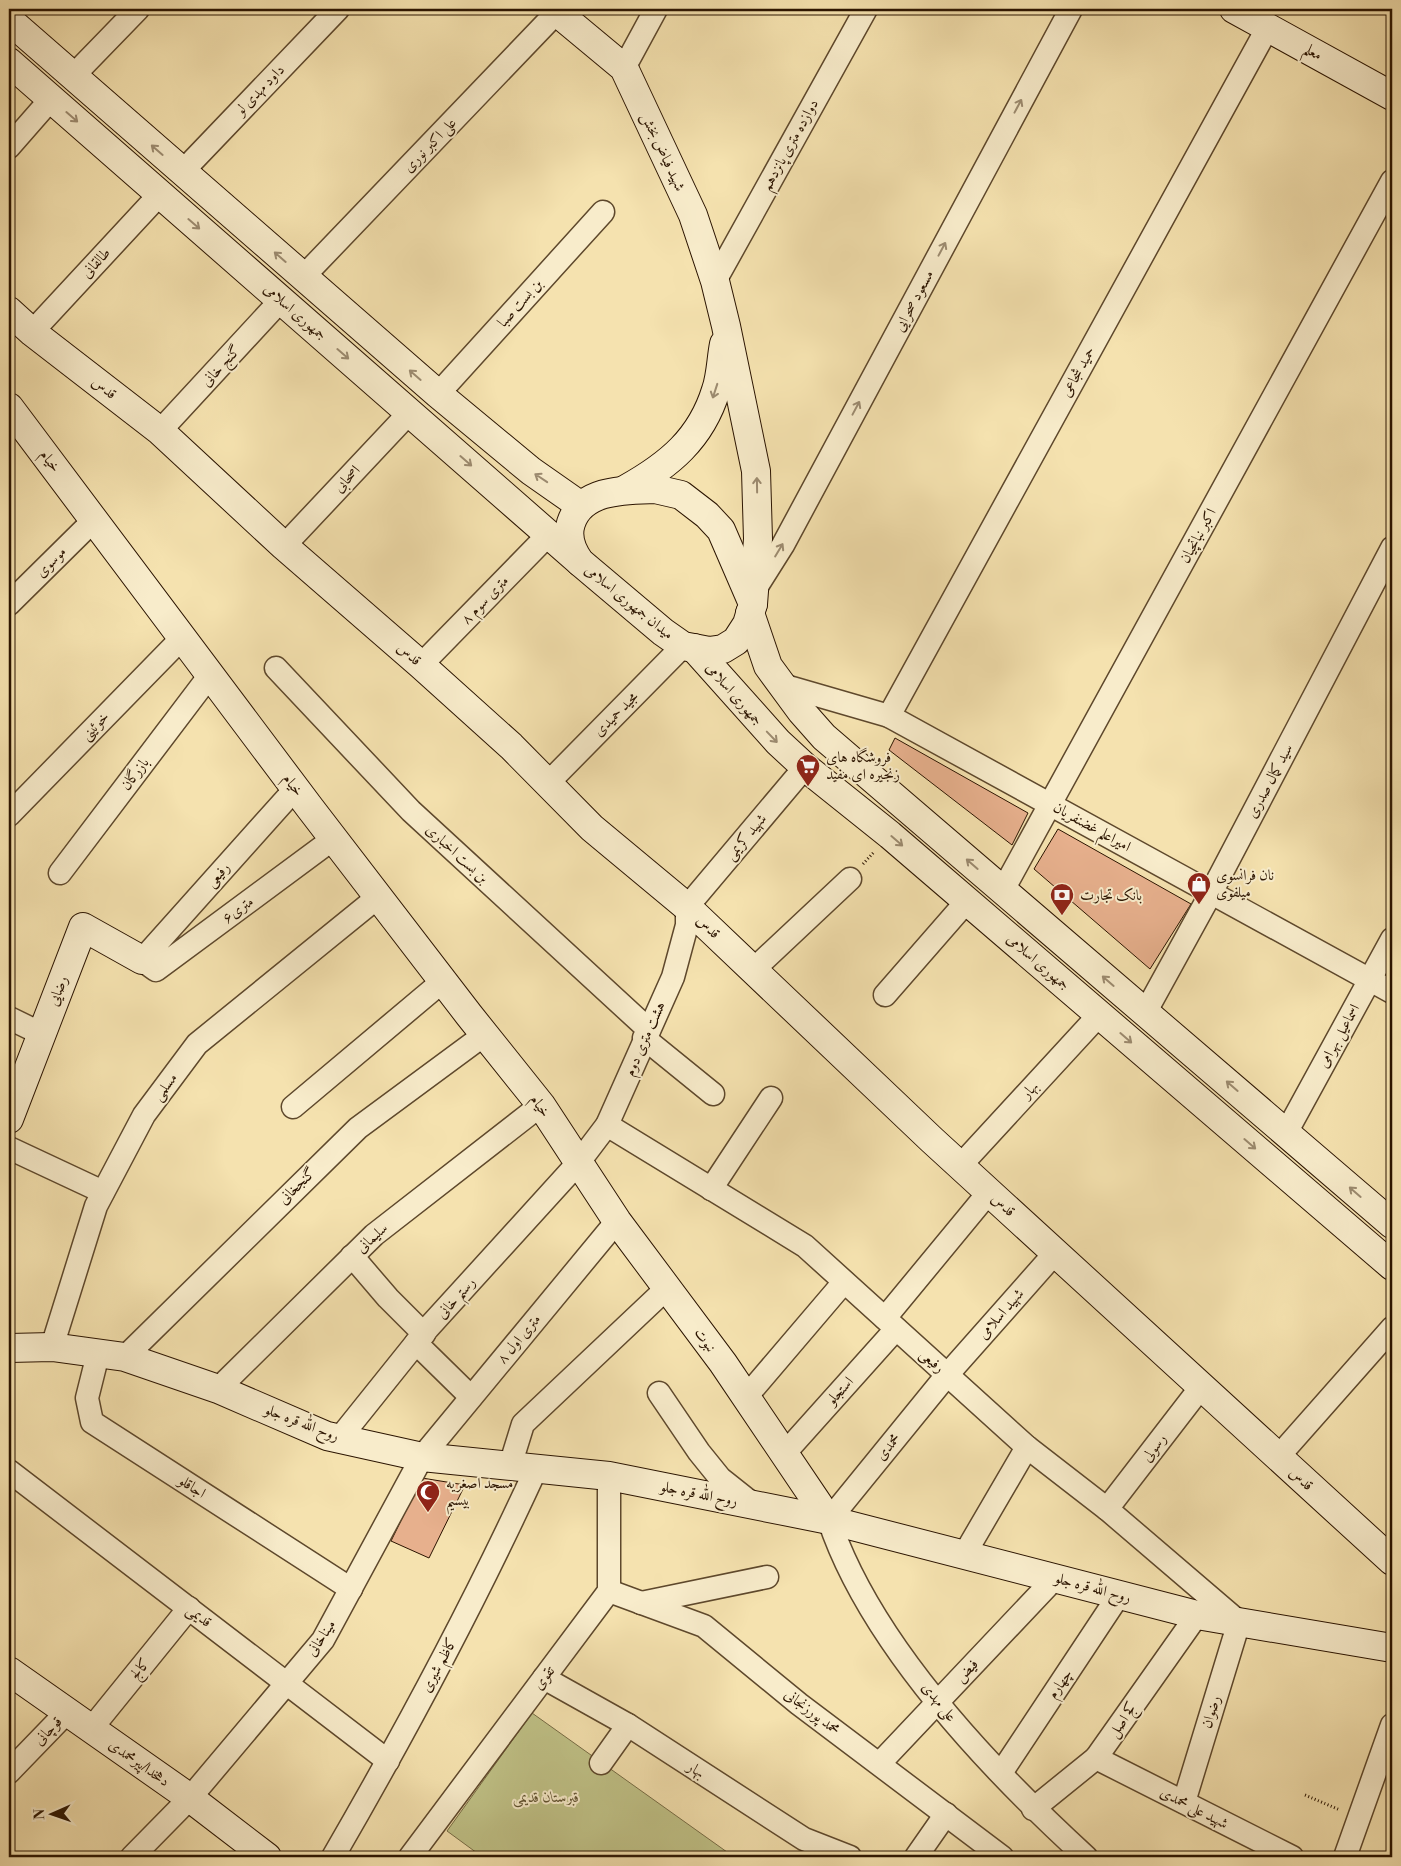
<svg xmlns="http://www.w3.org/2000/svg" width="1401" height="1866" viewBox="0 0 1401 1866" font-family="'Libre Bodoni',Amiri,serif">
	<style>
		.green { fill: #c0c287; stroke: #766b44 }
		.building { fill: #e7b08d; stroke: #2b1400 }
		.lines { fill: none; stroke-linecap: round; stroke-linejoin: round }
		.street-casing { stroke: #5e482c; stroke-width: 25 }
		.secondary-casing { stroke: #2b1400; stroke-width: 30 }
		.path { stroke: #2b1400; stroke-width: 3; stroke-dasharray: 1 2.5; stroke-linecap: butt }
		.street { stroke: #f8eccb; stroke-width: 22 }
		.secondary { stroke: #f8eccb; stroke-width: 28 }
		.oneway { stroke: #9c8b70 }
		.labels { text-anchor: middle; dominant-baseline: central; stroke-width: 4; stroke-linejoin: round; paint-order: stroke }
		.street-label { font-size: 15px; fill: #2b1400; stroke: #f8eccb }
		.poi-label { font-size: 15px; fill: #2b1400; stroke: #f8eccb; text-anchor: start }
		.park-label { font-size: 15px; font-style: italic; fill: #5f512f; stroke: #f8eccb }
	</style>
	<rect width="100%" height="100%" fill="#f5e2af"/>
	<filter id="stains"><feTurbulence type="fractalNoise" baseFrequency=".004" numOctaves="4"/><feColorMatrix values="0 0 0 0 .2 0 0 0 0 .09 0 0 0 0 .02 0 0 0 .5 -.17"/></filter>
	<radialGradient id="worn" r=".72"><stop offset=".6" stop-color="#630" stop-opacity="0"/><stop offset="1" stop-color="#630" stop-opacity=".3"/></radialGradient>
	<path class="green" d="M 532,1713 L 734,1857 L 475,1857 L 477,1853 L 447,1831 Z"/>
	<g class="building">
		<path d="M 895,738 L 1028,813 L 1012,845 L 889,750 Z"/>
		<path d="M 1058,829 L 1191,904 L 1150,969 L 1034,869 Z"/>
		<path d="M 422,1478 L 465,1485 L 429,1558 L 391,1541 Z"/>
	</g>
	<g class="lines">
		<g class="street-casing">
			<g id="street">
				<path d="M 624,68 L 656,9"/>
				<path d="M 73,76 L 138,9"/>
				<path d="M 9,147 L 51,99"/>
				<path d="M 182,172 L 338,9"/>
				<path d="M 303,277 L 557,12"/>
				<path d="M 715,281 L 866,9"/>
				<path d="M 32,332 L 160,194"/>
				<path d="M 438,394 L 603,212"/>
				<path d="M 160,431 L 281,300"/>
				<path d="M 284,546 L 410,412"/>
				<path d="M 754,591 L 783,545 L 1071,9"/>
				<path d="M 9,604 L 94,520"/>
				<path d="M 421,665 L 549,534"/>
				<path d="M 276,668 L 411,811 L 649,1030"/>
				<path d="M 782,685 L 889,716 L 1392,992"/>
				<path d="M 889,716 L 1268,27"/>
				<path d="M 548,783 L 683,646"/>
				<path d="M 295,789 L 142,960 L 156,970 L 333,839"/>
				<path d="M 9,815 L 182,638"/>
				<path d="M 60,873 L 210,675"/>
				<path d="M 1003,890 L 1392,181"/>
				<path d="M 753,970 L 850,879"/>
				<path d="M 885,995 L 967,901"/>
				<path d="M 1145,1013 L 1211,893 L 1392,548"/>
				<path d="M 9,1018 L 42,1034"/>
				<path d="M 644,1038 L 713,1094"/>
				<path d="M 293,1107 L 443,981"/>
				<path d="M 607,1125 L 805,1246 L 1027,1447 L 1107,1509 L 1239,1622 L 1184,1802"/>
				<path d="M 1286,1133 L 1392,939"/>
				<path d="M 9,1148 L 103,1192"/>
				<path d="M 960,1166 L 1099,1015"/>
				<path d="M 711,1189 L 771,1098"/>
				<path d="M 1055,1253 L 947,1375 L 829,1520 C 870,1643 991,1770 1086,1857"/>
				<path d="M 352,1256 L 388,1298 L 424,1334"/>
				<path d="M 885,1318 L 989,1192"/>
				<path d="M 416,1343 L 471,1397"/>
				<path d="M 52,1347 L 96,1206 L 144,1115 L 197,1044 L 378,897"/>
				<path d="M 98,1354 L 87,1398 L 92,1422 L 351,1589"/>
				<path d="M 125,1357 L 358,1128 L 484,1035"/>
				<path d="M 218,1389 L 374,1235 L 541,1105"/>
				<path d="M 659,1393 L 699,1452 L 720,1478 L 754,1505"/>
				<path d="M 746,1397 L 844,1282"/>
				<path d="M 339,1439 L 428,1328 L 579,1162 L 607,1125 L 673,977 L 687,925 L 687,907 L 805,767"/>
				<path d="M 784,1454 L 896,1329"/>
				<path d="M 1278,1457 L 1392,1328"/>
				<path d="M 510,1466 L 523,1424 L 667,1288"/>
				<path d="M 9,1471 L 388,1761"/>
				<path d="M 1107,1509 L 1201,1387"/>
				<path d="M 964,1555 L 1027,1447"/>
				<path d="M 609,1591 L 704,1626 L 799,1704 L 1002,1857"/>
				<path d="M 641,1603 L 767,1577"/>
				<path d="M 544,1678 L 628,1725 L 804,1839 L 850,1857"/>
				<path d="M 91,1729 L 189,1608"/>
				<path d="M 1096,1758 L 1292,1857"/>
				<path d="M 601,1763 L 628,1725"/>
				<path d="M 880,1763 L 1055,1578"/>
				<path d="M 9,1772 L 67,1712"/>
				<path d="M 1001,1773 L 1119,1595"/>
				<path d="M 1033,1809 L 1096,1758 L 1197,1615"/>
				<path d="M 132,1857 L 190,1798 L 323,1640 L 422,1457 L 617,1221"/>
				<path d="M 333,1857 C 406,1731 475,1602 536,1469"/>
				<path d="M 410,1857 L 609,1591 L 609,1476"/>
				<path d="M 916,1857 L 946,1814"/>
				<path d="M 1345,1857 L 1392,1725"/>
			</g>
		</g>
		<g class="secondary-casing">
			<g id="secondary">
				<path d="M 553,9 L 624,68 L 693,215 L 715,281 L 726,326 L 756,471 L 758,539 L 753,604"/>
				<path d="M 1234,9 L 1392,96"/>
				<path d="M 9,20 L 438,394 L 531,471 L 581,506"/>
				<path d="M 9,62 L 580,562"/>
				<path d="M 9,311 L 32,332 L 160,431 L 284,546 L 421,665 L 511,746 L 592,828 L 687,907 L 932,1140 L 1392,1561"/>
				<path d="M 9,407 L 310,808 L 469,1015 L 541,1105 L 617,1221 L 723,1363 L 829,1520"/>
				<path d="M 626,489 C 669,465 701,439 716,390 C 721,376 721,359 724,344"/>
				<path d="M 655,489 L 681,495 L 707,515 L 721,530 L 753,604 L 747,624 L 736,641 L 723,649 L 709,651 L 683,646 L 663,632 L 580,562 C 572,551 566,538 571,523 C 582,489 625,490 655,489 Z"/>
				<path d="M 750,613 L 768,666 L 801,711 L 824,737 L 1392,1224"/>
				<path d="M 694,648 L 778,742 L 805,767 L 890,835 L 1392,1266"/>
				<path d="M 9,1119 L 83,927 L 142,960"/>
				<path d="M 9,1348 L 52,1347 L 125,1357 L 218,1389 L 327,1436 L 422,1457 L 609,1476 L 829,1520 L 1197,1615 L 1392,1648"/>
				<path d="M 9,1671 L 190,1798 L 267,1857"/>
			</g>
		</g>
		<g class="path">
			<path d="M 863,864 L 874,852"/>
			<path d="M 1305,1795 L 1340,1810"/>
		</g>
		<use href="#street" class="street"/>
		<use href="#secondary" class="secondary"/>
	</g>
	<defs><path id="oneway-shaft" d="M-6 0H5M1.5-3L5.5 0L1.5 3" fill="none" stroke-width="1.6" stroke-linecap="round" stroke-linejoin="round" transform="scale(1.25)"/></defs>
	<g class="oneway">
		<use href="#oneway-shaft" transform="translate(1018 106) rotate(-62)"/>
		<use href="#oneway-shaft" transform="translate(72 117) rotate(41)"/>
		<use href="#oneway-shaft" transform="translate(157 150) rotate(-139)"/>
		<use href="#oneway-shaft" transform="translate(194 224) rotate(41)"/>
		<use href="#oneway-shaft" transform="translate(942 249) rotate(-62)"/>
		<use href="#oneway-shaft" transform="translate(280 257) rotate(-139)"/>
		<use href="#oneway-shaft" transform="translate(343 354) rotate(41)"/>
		<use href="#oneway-shaft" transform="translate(415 375) rotate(-139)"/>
		<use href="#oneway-shaft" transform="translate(715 391) rotate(108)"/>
		<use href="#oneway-shaft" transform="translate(856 408) rotate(-62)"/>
		<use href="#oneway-shaft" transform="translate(466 461) rotate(41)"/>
		<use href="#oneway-shaft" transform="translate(541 478) rotate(-146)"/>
		<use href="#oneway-shaft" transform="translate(757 485) rotate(-91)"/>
		<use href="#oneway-shaft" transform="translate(779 550) rotate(-59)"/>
		<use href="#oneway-shaft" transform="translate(772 737) rotate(46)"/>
		<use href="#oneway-shaft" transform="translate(897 841) rotate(41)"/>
		<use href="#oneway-shaft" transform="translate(972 864) rotate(-139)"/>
		<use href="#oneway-shaft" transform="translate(1108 981) rotate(-139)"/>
		<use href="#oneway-shaft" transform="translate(1126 1038) rotate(41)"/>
		<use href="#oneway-shaft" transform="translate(1232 1086) rotate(-139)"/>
		<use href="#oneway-shaft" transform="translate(1250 1144) rotate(41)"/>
		<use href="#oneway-shaft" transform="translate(1355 1192) rotate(-139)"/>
	</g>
	<defs>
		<g id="supermarket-pin" transform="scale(1.25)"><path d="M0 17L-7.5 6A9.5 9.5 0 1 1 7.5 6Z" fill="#8f2418" stroke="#f8eccb"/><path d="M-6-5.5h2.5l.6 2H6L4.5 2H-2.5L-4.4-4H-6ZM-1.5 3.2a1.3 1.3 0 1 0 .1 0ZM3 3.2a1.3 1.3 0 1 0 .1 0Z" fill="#fff"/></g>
		<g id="shop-pin" transform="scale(1.25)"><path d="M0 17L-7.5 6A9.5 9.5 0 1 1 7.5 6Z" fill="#8f2418" stroke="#f8eccb"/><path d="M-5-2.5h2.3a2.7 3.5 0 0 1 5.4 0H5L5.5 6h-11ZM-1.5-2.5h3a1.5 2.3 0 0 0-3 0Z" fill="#fff"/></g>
		<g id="bank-pin" transform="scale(1.25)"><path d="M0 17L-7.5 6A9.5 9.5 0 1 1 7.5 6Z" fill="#8f2418" stroke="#f8eccb"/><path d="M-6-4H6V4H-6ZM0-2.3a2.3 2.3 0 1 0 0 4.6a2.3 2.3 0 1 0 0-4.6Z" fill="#fff"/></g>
		<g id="mosque-pin" transform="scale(1.25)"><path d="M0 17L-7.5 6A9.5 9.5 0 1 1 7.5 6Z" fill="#8f2418" stroke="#f8eccb"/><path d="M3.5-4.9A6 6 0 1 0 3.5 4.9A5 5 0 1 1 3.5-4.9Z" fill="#fff"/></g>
	</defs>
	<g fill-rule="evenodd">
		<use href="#supermarket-pin" x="808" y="766"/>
		<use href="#shop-pin" x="1199" y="884"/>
		<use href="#bank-pin" x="1062" y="895"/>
		<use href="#mosque-pin" x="428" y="1492"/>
	</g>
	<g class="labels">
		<g class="street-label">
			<text transform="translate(1313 52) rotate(29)">معلم</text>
			<text transform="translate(260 90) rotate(-46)">داود مهدی لو</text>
			<text transform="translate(430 145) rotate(-46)">علی اکبر نوری</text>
			<text transform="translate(790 145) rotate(-61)">دوازده متری پانزدهم</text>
			<text transform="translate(663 152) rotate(65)">شهید فیاض بخش</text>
			<text transform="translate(96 263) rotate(-47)">طالقانی</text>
			<text transform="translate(914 301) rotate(-62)">مسعود صحرایی</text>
			<text transform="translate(520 303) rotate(-48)">بن بست صبا</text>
			<text transform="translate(295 312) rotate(41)">جمهوری اسلامی</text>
			<text transform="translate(221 366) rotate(-47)">گنج خانی</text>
			<text transform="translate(1078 372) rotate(-61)">حمید شجاعی</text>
			<text transform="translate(104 388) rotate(38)">قدس</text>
			<text transform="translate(50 461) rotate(53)">خیام</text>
			<text transform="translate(347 479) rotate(-47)">اصحابی</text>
			<text transform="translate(1198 536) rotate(-61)">اکبر نباتچیان</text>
			<text transform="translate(51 562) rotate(-45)">موسوی</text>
			<text transform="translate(485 600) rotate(-46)">۸ متری سوم</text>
			<text transform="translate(629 602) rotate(39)">میدان جمهوری اسلامی</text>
			<text transform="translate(409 654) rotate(41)">قدس</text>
			<text transform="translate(734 694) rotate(49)">جمهوری اسلامی</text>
			<text transform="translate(616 714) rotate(-45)">مجید حمیدی</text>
			<text transform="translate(95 726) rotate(-46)">خوئینی</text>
			<text transform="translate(135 774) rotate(-53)">بازرگان</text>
			<text transform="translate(1270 781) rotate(-62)">سید کمال صدری</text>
			<text transform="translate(293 785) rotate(53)">خیام</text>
			<text transform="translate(1092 827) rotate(29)">امیراعلم غضنفریان</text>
			<text transform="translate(746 837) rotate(-50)">شهید کریمی</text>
			<text transform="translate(457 854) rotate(43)">بن بست اخباری</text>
			<text transform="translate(218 875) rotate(-48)">رفیعی</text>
			<text transform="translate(238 910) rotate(-36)">۶متری</text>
			<text transform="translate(708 927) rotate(44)">قدس</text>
			<text transform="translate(1038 962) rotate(41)">جمهوری اسلامی</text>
			<text transform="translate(58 991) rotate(-69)">رضایی</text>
			<text transform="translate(1339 1036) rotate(-61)">اسماعیل بهرامی</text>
			<text transform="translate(645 1039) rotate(-66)">هشت متری دوم</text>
			<text transform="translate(165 1087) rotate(-53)">مسلمی</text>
			<text transform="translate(1030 1090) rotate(-47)">بهار</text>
			<text transform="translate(540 1106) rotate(54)">خیام</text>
			<text transform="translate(297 1186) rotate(-44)">گنجخانی</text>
			<text transform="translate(1003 1205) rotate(42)">قدس</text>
			<text transform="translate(372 1238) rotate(-42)">سلیمانی</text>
			<text transform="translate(456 1298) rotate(-48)">رستم خانی</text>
			<text transform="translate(1001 1314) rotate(-49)">شهید اسلامی</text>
			<text transform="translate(519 1339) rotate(-50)">۸ متری اول</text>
			<text transform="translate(705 1340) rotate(53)">نبوت</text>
			<text transform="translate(932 1361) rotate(42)">رفیعی</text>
			<text transform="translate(840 1391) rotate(-48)">استجلو</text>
			<text transform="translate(302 1423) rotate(21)">روح الله قره جلو</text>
			<text transform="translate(888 1447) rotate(-51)">محمدی</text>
			<text transform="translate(1154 1448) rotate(-53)">رسولی</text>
			<text transform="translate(1301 1479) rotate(42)">قدس</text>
			<text transform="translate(192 1487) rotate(33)">اجاقلو</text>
			<text transform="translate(699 1494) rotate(11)">روح الله قره جلو</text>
			<text transform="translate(1093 1588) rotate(15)">روح الله قره جلو</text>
			<text transform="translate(199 1616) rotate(37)">قدیمی</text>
			<text transform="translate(321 1638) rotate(-56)">میناخانی</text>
			<text transform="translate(439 1665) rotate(-62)">کاظم شیری</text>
			<text transform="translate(140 1669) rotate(-51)">کالج</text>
			<text transform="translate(967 1671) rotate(-47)">فیض</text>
			<text transform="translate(544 1678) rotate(-53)">تقوی</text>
			<text transform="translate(1060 1684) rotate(-56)">چهارم</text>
			<text transform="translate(939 1702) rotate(51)">علی مهدی</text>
			<text transform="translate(812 1712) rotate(37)">محمد پورزنجانی</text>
			<text transform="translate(1211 1712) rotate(-73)">رضوان</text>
			<text transform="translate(1123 1720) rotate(-55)">کج اصل</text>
			<text transform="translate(48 1731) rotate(-46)">قوچانی</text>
			<text transform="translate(139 1763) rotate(35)">دهخدا/پیرمحمدی</text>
			<text transform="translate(696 1770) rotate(33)">بهار</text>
			<text transform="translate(1194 1808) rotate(27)">شهید علی محمدی</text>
		</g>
		<g class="poi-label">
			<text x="826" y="757">فروشگاه های<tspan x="826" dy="17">زنجیره ای مفید</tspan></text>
			<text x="1216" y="875">نان فرانسوی<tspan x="1216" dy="17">میلفوی</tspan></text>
			<text x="1080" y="895">بانک تجارت</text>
			<text x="446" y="1483">مسجد اصغریه<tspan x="446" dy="17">بیسیم</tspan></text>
		</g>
		<g class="park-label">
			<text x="546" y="1797">قبرستان قدیمى</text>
		</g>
	</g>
	<rect width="1401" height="1866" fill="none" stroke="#f5e2af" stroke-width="30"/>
	<rect x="10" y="10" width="1381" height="1846" fill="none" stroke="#2b1400" stroke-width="2.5"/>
	<rect x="15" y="15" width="1371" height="1836" fill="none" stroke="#2b1400"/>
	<g transform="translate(52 1814) rotate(268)" stroke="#f8eccb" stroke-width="4" paint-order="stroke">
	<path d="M0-4L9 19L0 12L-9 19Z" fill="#2b1400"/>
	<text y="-8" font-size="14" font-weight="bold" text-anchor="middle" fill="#2b1400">N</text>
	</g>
	<rect width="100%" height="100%" filter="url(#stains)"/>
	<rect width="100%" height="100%" fill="url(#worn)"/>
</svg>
